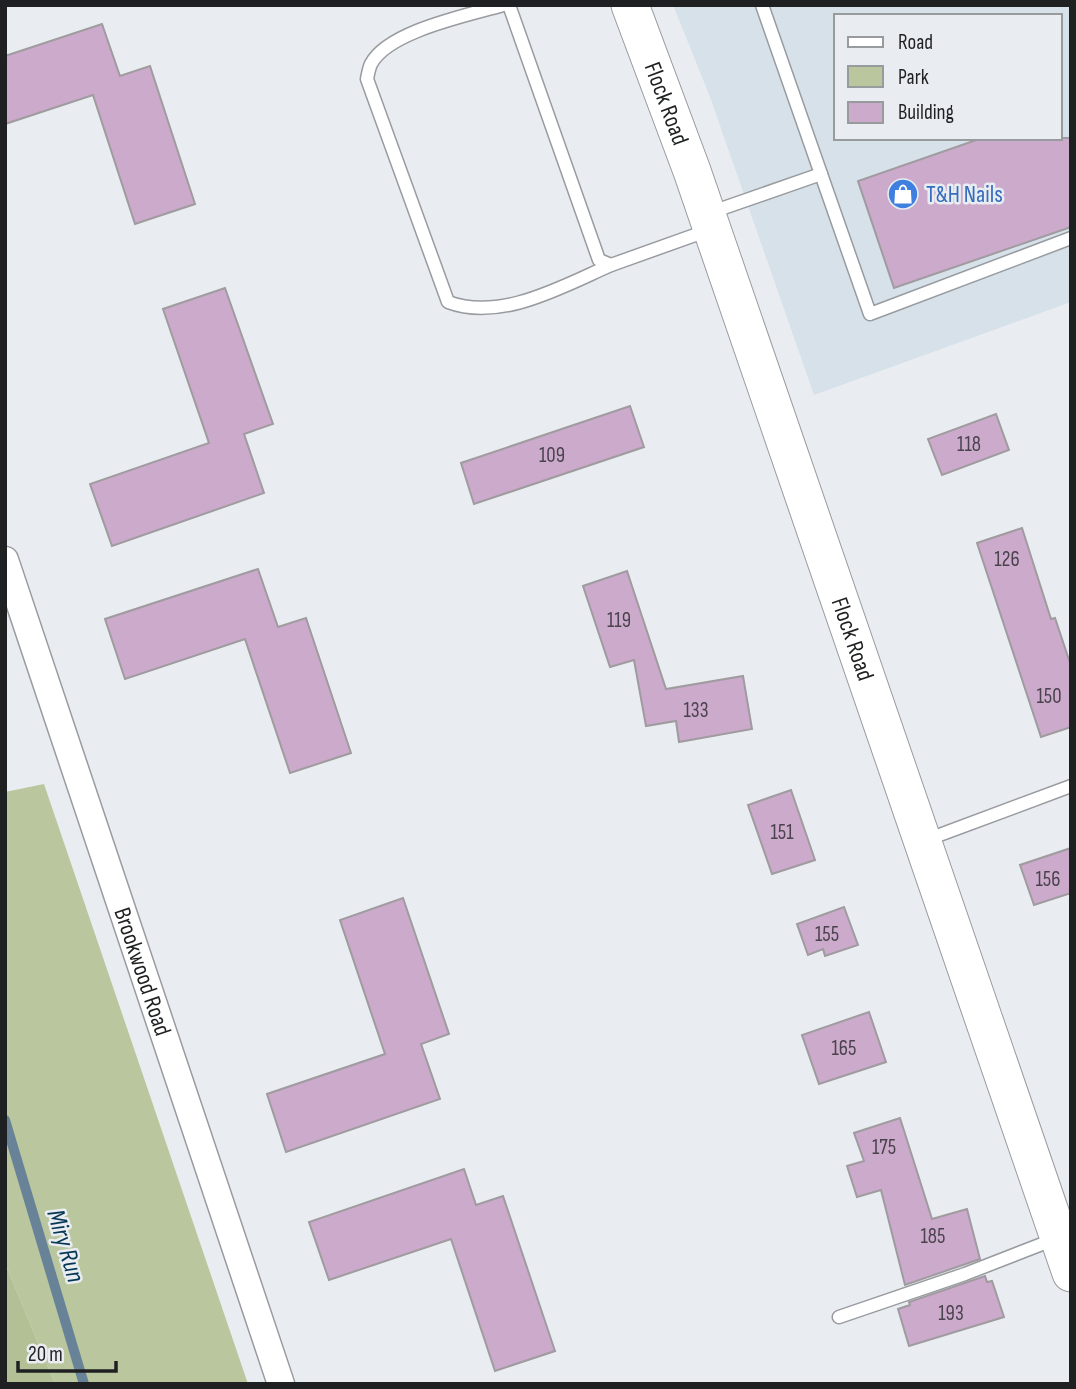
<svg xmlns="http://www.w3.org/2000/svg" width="1076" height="1389" viewBox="0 0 1076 1389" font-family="'Sofia Sans Condensed',sans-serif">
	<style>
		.built { fill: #d7e1ea; fill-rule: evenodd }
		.green { fill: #bac79e }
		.forest { fill: #b3c096 }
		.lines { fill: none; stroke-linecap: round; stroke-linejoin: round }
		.stream { stroke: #688398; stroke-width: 10 }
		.building { fill: #cbaacb; stroke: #9f9b9f; stroke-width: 2 }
		.lane-casing { stroke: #989b9f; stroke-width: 15 }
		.street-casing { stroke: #989b9f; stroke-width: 29 }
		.secondary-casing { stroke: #989b9f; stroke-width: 39 }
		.lane { stroke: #fff; stroke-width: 12 }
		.street { stroke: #fff; stroke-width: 26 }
		.secondary { stroke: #fff; stroke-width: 37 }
		.labels { text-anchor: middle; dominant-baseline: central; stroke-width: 5; stroke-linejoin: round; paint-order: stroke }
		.number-label { font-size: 21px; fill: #4a424c }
		.street-label { font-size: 24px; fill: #1f2021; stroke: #e9edf1 }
		.shop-label { font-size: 24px; fill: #366cbe; stroke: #e9edf1; text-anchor: start }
		.water-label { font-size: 26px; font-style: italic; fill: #053653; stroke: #e9edf1 }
	</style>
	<rect width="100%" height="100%" fill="#e9edf1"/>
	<path class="built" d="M 673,5 L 1071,5 L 1071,302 L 814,395 L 710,97 ZM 836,16 L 1060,16 L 1060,138 L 836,138 Z"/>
	<path class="green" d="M 44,784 L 248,1384 L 55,1384 L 5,1263 L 5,792 Z"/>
	<path class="forest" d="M 5,1263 L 55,1384 L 5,1384 Z"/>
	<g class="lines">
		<path class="stream" d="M 5,1120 L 84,1384"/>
	</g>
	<g class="building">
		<path d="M 102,24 L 120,76 L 150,66 L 195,204 L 135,224 L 93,95 L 5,124 L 5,56 Z"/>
		<path d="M 982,138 L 1071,138 L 1071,227 L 894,288 L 858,181 Z"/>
		<path d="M 225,288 L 273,424 L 244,434 L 264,493 L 112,546 L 90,484 L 209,443 L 163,309 Z"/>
		<path d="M 630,406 L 644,447 L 474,504 L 461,463 Z"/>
		<path d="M 996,414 L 1009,450 L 942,475 L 928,439 Z"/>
		<path d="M 1022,528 L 1051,619 L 1055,618 L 1071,666 L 1071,727 L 1041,737 L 977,543 Z"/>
		<path d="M 258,569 L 278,627 L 306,618 L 351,753 L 290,773 L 245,639 L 125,679 L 105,619 Z"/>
		<path d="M 627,571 L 666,689 L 743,676 L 752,729 L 679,742 L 676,721 L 646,726 L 634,660 L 610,667 L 583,586 Z"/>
		<path d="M 791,790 L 815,860 L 772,874 L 748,805 Z"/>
		<path d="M 1071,848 L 1071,893 L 1034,905 L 1020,865 Z"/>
		<path d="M 403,898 L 449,1034 L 421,1044 L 440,1099 L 286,1152 L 267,1094 L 385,1054 L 340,920 Z"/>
		<path d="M 844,907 L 858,945 L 825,956 L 823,949 L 808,955 L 797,924 Z"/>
		<path d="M 869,1012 L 886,1062 L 819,1084 L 802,1035 Z"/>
		<path d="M 900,1118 L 932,1219 L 967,1209 L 980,1259 L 905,1285 L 881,1190 L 857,1197 L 847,1166 L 864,1161 L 854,1133 Z"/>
		<path d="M 464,1169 L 476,1205 L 503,1196 L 555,1351 L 495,1371 L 451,1239 L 329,1280 L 309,1222 Z"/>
		<path d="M 985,1276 L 987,1282 L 992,1281 L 1004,1317 L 909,1346 L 898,1309 L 910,1305 L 909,1302 Z"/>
	</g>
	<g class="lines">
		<g class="lane-casing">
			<g id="lane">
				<path d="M 503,5 C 469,15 388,31 371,64 C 369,68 368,74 367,79 L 448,302 C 501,322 563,286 611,265"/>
				<path d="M 509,5 L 599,260 L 611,265 L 709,230"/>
				<path d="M 821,174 L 870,314 L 1071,238"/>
				<path d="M 709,213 L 821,174 L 762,5"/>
				<path d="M 926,840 L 1071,786"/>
				<path d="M 839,1317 L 965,1274 L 1055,1239"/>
			</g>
		</g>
		<g class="street-casing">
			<g id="street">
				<path id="s1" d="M 5,560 L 281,1384"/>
			</g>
		</g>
		<g class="secondary-casing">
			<g id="secondary">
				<path id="s2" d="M 630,5 L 692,171 L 1071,1273"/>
			</g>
		</g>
		<use href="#lane" class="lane"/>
		<use href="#street" class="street"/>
		<use href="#secondary" class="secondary"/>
	</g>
	<defs>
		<g id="shop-disc" transform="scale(1.575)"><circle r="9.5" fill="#3f7fe0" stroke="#e9edf1"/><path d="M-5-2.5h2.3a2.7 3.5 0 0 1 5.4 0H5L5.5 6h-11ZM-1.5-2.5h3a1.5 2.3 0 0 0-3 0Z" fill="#fff"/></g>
	</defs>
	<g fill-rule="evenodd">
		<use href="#shop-disc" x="903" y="194"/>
	</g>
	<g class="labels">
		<g class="number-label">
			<text x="969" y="444">118</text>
			<text x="552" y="455">109</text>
			<text x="1007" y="559">126</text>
			<text x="619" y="620">119</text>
			<text x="1049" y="696">150</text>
			<text x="696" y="710">133</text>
			<text x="782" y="832">151</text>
			<text x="1048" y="879">156</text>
			<text x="827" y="934">155</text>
			<text x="844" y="1048">165</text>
			<text x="884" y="1147">175</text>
			<text x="933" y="1236">185</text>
			<text x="951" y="1313">193</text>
		</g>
		<g class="street-label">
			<text stroke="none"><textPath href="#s2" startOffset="105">Flock Road</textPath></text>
			<text stroke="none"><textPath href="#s2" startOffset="672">Flock Road</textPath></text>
			<text stroke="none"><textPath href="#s1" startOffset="434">Brookwood Road</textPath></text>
		</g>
		<g class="shop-label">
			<text x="926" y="194">T&amp;H Nails</text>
		</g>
		<g class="water-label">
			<text transform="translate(65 1246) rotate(73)">Miry Run</text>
		</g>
	</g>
	<rect width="1076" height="1389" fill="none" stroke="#1f2021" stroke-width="14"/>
	<rect x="834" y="14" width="228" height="126" fill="#e9edf1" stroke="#989b9e" stroke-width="2"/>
	<rect x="848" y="37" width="35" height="10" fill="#ffffff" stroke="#989b9e" stroke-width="2"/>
	<text x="898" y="49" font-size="21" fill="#1f2021">Road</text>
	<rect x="848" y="66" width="35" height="21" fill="#bac79e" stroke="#989b9e" stroke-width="2"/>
	<text x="898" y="84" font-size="21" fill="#1f2021">Park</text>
	<rect x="848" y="102" width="35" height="21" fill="#cbaacb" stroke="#989b9e" stroke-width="2"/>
	<text x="898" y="119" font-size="21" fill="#1f2021">Building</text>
	<path d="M18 1361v10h98v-10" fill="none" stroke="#1f2021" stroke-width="3.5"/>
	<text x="28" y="1361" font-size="21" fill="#1f2021" stroke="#e9edf1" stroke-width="5" paint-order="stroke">20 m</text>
</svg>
